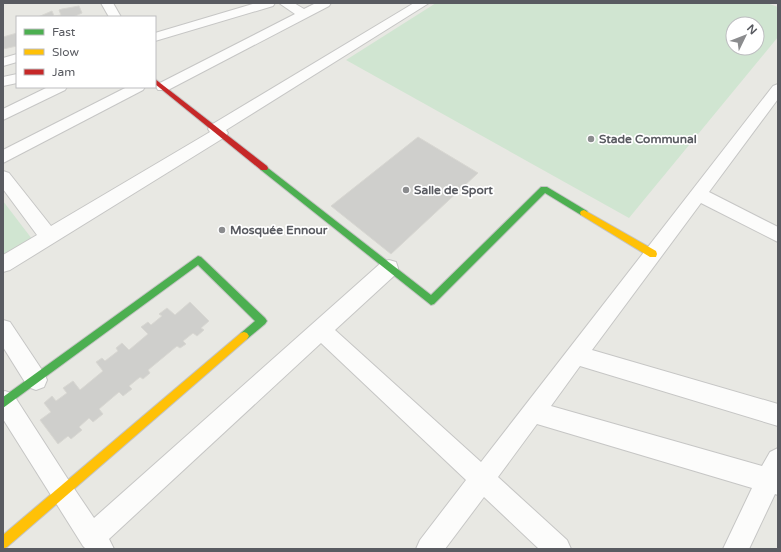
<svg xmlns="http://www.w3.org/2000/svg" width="781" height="552" viewBox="0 0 781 552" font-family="'Varela Round',sans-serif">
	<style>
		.green { fill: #d0e5d1; fill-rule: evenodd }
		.building { fill: #cfcfcc; stroke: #d8d7d2 }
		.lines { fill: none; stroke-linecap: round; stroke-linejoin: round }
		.street-casing { stroke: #c6c6c5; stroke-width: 2 }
		.fast-casing { stroke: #c4c4c4; stroke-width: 2 }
		.slow-casing { stroke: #c4c4c4; stroke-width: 2 }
		.jam-casing { stroke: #c4c4c4; stroke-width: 2 }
		.street { fill: #fcfcfb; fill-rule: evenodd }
		.fast { fill: #4caf50; fill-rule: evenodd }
		.slow { fill: #ffc107; fill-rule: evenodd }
		.jam { fill: #c62828; fill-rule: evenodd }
		.poi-dot { fill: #8b8c8e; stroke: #fff; stroke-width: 1.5 }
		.labels { text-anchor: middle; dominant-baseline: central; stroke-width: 3.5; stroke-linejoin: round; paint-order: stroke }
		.poi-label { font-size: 12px; font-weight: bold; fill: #595b61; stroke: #fff; text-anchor: start }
	</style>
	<rect width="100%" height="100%" fill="#e8e8e3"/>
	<g class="green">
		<path d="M 436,3 L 767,3 L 778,7 L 778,37 L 629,218 L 346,60 ZM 733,24 L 757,24 L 757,48 L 733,48 Z"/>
		<path d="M 3,201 L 32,239 L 3,256 Z"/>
	</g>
	<g class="building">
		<path d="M 79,6 L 82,13 L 73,17 L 38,17 L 52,11 L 54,16 L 61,15 L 59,10 L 62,9 Z"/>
		<path d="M 17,33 L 17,46 L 3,49 L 3,37 Z"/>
		<path d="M 418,137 L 478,173 L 391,254 L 331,206 Z"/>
		<path d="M 190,302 L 209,321 L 201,328 L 204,330 L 197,336 L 193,333 L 183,341 L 186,344 L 180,348 L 177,346 L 148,370 L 150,373 L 143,379 L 140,377 L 129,386 L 132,389 L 123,396 L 119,392 L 99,409 L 103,414 L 93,422 L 89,418 L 79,427 L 82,430 L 71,439 L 68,436 L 58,444 L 40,420 L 51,412 L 44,403 L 52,396 L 56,401 L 67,393 L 63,388 L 73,381 L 80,390 L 103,371 L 96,362 L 102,358 L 105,361 L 118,351 L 116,348 L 122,343 L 129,350 L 148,334 L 141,327 L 148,322 L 151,325 L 162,316 L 159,314 L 167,308 L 175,315 Z"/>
	</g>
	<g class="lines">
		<g class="street-casing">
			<g id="street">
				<path d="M 101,3 L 113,3 L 121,17 L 109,17 Z"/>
				<path d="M 256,3 L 275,3 L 273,6 L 155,41 L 155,33 Z"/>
				<path d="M 279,3 L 294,3 L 304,9 L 316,3 L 331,3 L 329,6 L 168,90 L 158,90 L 156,87 L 158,84 L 295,14 Z"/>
				<path d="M 414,3 L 429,3 L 226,130 L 228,133 L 225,137 L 10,270 L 3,272 L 3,255 L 37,235 L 3,189 L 3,171 L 9,173 L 51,226 L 210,132 L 208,129 L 211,125 Z"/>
				<path d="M 17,54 L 17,62 L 3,66 L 3,58 Z"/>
				<path d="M 17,74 L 17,83 L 3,86 L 3,77 Z"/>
				<path d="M 778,84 L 778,99 L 709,192 L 778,227 L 778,242 L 701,203 L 592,350 L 778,404 L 778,426 L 580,366 L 551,406 L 762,466 L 770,452 L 778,448 L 778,495 L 775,494 L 749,549 L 723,549 L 752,488 L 537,424 L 498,477 L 567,540 L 571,549 L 539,549 L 484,497 L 445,549 L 416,549 L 420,540 L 466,480 L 321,343 L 109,539 L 114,549 L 86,549 L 83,546 L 3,419 L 3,392 L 5,391 L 13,394 L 71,484 L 94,518 L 382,262 L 389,260 L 396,262 L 398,268 L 396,274 L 335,330 L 481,462 L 773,86 Z"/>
				<path d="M 48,87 L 67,87 L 65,90 L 3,120 L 3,109 Z"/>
				<path d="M 127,87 L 145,87 L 143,90 L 3,163 L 3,150 Z"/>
				<path d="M 3,320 L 10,322 L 44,373 L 47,380 L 44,387 L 36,390 L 28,387 L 3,347 Z"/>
			</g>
		</g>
		<g class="fast-casing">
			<g id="fast">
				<path d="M 264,165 L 431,295 L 541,187 L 547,187 L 587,211 L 588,213 L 587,215 L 581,215 L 545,193 L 434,304 L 431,305 L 261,170 L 260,168 L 261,166 Z"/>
				<path d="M 198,256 L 201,257 L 265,318 L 267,321 L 265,324 L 247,339 L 244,340 L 241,339 L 239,336 L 241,333 L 255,321 L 198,265 L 3,408 L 3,397 Z"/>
			</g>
		</g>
		<g class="slow-casing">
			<g id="slow">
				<path d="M 584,210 L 656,251 L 657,254 L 656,257 L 650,257 L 581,215 L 580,213 L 581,211 Z"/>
				<path d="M 244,332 L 247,333 L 249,336 L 247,339 L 7,547 L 3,549 L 3,535 L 241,333 Z"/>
			</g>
		</g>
		<g class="jam-casing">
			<path id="jam" d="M 155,79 L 267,166 L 268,168 L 267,170 L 261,170 L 155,84 Z"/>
		</g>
		<use href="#street" class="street"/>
		<use href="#fast" class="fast"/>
		<use href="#slow" class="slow"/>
		<use href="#jam" class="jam"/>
	</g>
	<g class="poi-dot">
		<circle cx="591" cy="139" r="4"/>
		<circle cx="406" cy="190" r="4"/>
		<circle cx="222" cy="230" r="4"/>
	</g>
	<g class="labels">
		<g class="poi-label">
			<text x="599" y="139">Stade Communal</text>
			<text x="414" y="190">Salle de Sport</text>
			<text x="230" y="230">Mosquée Ennour</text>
		</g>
	</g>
	<rect width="781" height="552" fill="none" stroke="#595b61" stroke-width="8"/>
	<rect x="16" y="16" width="140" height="72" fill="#ffffff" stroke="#bdbdc0"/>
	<rect x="24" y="29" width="20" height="6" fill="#4caf50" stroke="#bdbdc0"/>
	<text x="52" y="36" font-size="12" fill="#595b61">Fast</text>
	<rect x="24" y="49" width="20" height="6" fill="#ffc107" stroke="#bdbdc0"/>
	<text x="52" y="56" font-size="12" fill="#595b61">Slow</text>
	<rect x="24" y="69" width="20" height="6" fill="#c62828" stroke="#bdbdc0"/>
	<text x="52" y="76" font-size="12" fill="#595b61">Jam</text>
	<g transform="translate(745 36) rotate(47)"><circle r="19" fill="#ffffff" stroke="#bdbdc0"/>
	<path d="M0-3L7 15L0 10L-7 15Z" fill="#8b8c8e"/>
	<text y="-6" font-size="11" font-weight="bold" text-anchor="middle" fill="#595b61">N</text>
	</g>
</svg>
